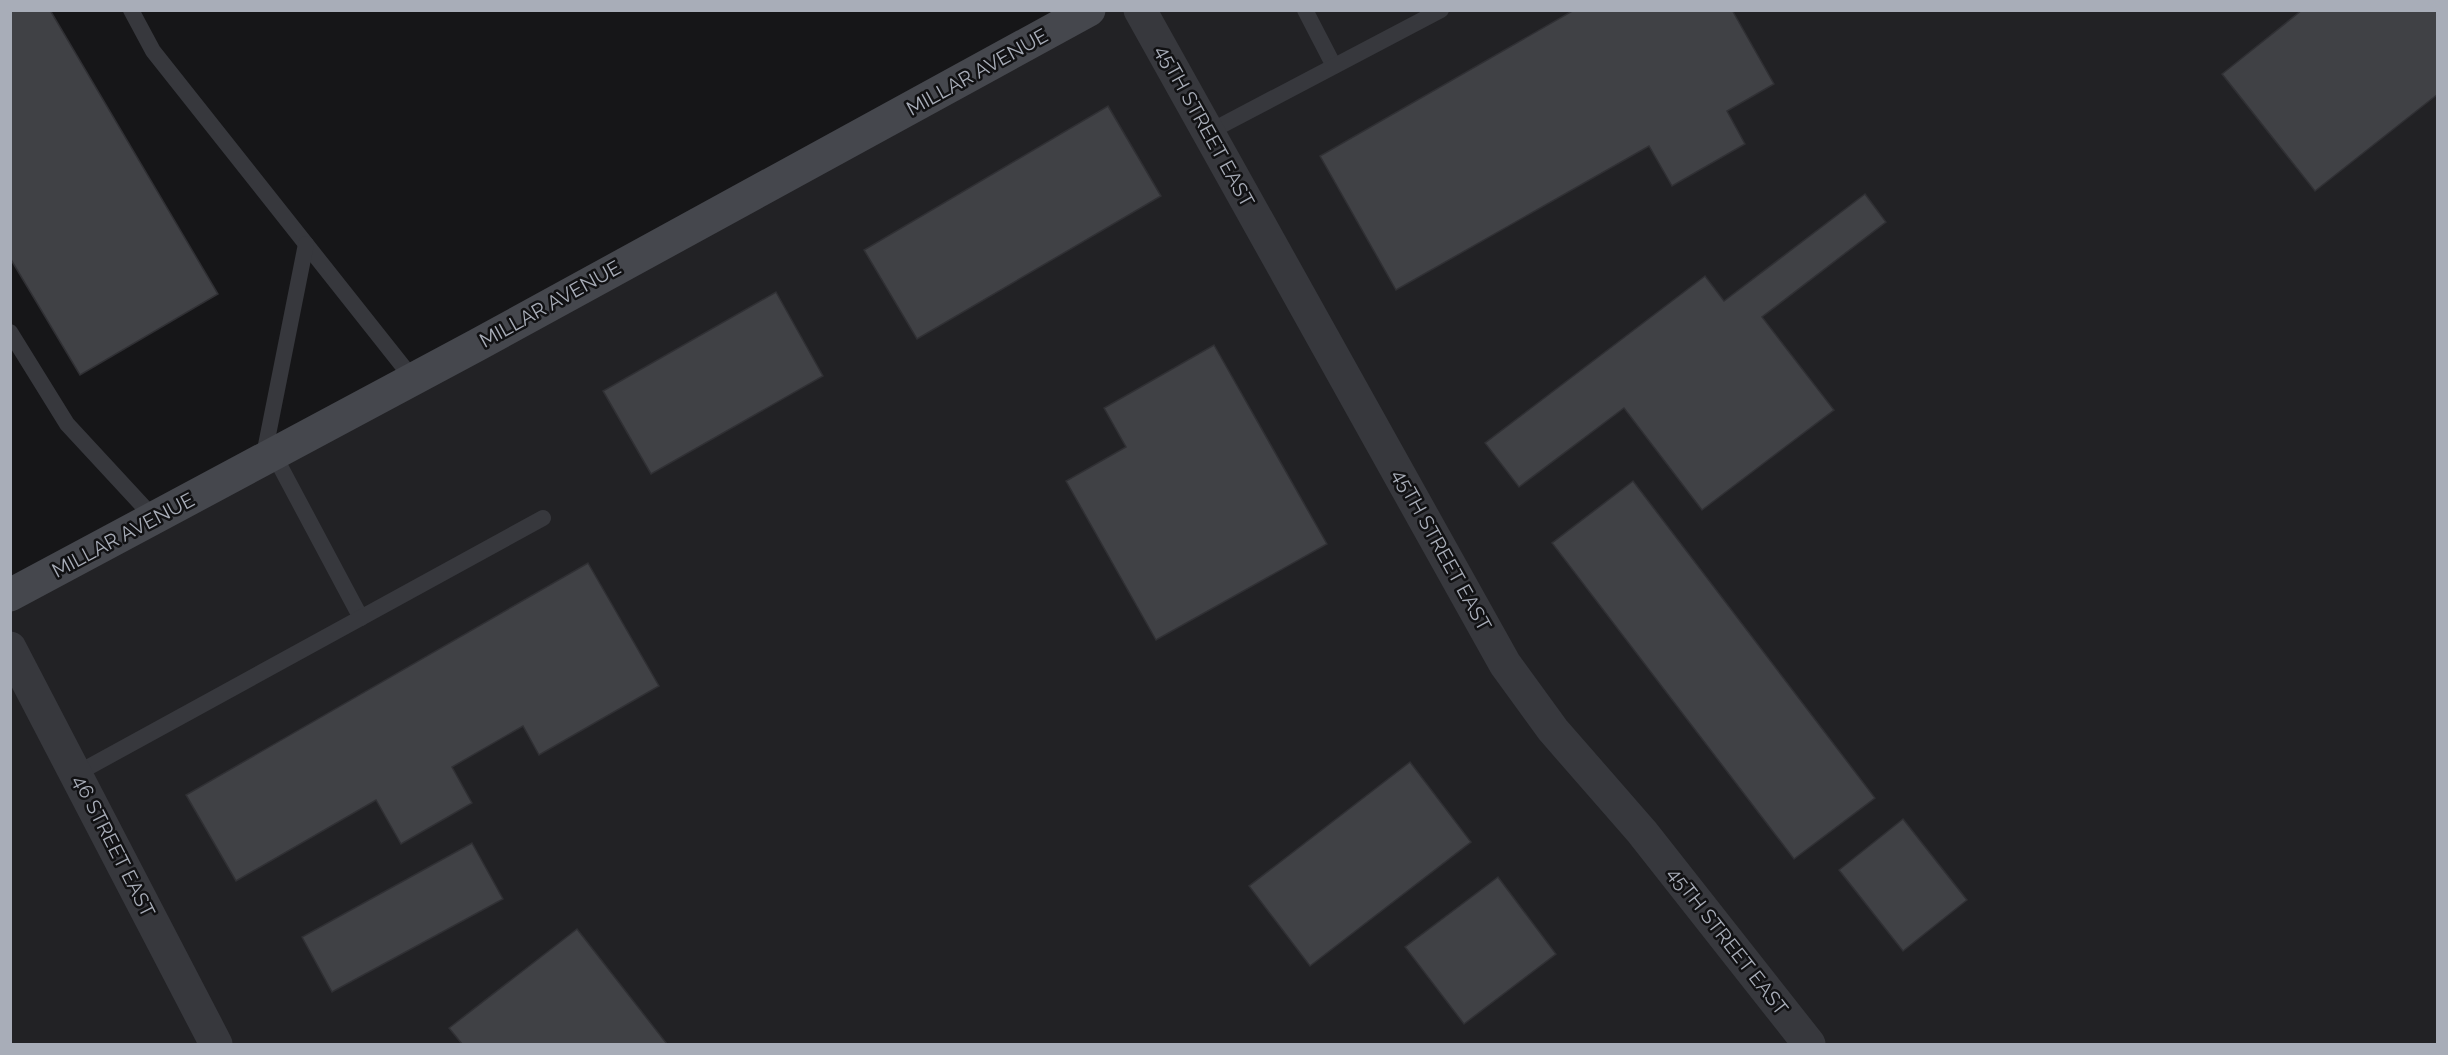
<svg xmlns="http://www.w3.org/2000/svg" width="2448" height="1055" viewBox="0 0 2448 1055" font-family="Raleway,sans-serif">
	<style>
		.built { fill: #222225 }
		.building { fill: #404145; stroke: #303034; stroke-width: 1.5 }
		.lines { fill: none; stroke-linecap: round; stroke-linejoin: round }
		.lane { stroke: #37383d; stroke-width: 16 }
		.street { stroke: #37383d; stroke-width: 33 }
		.secondary { stroke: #45474d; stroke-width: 33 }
		.labels { text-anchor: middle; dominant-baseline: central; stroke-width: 5; stroke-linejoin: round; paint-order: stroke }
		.street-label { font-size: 20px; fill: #a8adb8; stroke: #111113 }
	</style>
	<rect width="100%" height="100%" fill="#161618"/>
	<path class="built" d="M 1089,11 L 2437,11 L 2437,1044 L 11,1044 L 11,595 Z"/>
	<g class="building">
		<path d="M 10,10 L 50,10 L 218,294 L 80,375 L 10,258 Z"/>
		<path d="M 1574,10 L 1732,10 L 1774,84 L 1727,111 L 1745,144 L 1672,186 L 1649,146 L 1396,290 L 1320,156 Z"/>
		<path d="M 2302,10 L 2438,11 L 2438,94 L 2315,191 L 2222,74 Z"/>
		<path d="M 1108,106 L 1161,196 L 917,339 L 864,250 Z"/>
		<path d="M 1865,194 L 1886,222 L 1762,317 L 1834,410 L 1702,510 L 1624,408 L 1519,487 L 1485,443 L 1705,276 L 1724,301 Z"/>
		<path d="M 776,292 L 823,376 L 651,474 L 603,391 Z"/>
		<path d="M 1214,345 L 1327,544 L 1156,640 L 1066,481 L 1126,447 L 1104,408 Z"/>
		<path d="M 1633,481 L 1875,798 L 1794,859 L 1552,543 Z"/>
		<path d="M 588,563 L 659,686 L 539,755 L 523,726 L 452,767 L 472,803 L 401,844 L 376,800 L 236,881 L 186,795 Z"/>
		<path d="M 1410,762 L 1471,842 L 1310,966 L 1249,886 Z"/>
		<path d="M 1903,819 L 1967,900 L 1903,951 L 1839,870 Z"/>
		<path d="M 472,843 L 503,899 L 332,992 L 302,937 Z"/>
		<path d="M 1498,877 L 1556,954 L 1464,1024 L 1405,947 Z"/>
		<path d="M 577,929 L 667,1044 L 462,1044 L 449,1028 Z"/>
	</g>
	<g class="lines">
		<g class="lane">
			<path d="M 131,10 L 153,51 L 413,379"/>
			<path d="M 1305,10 L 1334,66"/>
			<path d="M 1209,132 L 1441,10"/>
			<path d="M 10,332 L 67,424 L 154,518"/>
			<path d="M 273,453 L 361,618"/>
			<path d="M 263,460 L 306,244"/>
			<path d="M 76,774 L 543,518"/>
		</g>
		<g class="street">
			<path d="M 1140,10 L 1505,664 L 1553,730 L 1642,832 L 1809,1044"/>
			<path d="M 10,648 L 216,1044"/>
		</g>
		<path class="secondary" d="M 10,595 L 477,345 L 1089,10"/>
	</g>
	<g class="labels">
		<g class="street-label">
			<text transform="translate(977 72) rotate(-29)">MILLAR AVENUE</text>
			<text transform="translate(1205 126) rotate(61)">45TH STREET EAST</text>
			<text transform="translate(550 304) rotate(-29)">MILLAR AVENUE</text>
			<text transform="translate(123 535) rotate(-28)">MILLAR AVENUE</text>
			<text transform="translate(1442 550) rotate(61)">45TH STREET EAST</text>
			<text transform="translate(114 846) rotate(63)">46 STREET EAST</text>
			<text transform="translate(1728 941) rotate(52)">45TH STREET EAST</text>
		</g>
	</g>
	<rect width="2448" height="1055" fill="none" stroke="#a8adb8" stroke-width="24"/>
</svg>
